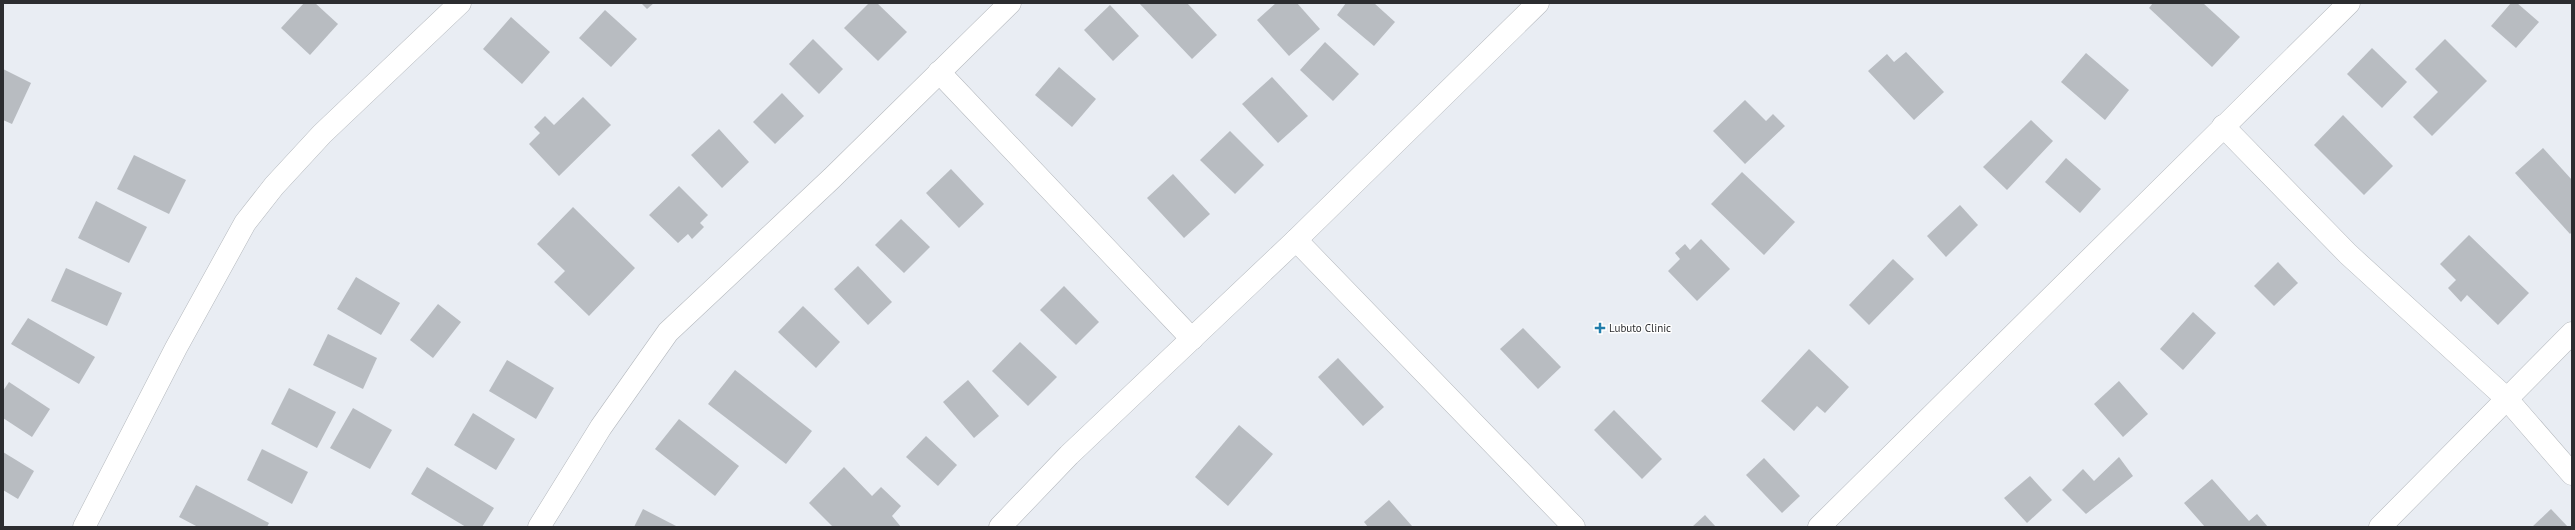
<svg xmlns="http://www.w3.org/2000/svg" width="2575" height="530" viewBox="0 0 2575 530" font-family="'PT Sans',sans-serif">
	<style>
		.building { fill: #b8bcc1 }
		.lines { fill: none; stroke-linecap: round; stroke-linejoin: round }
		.minor-casing { stroke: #b4b8bd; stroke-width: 23 }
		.minor { stroke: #fff; stroke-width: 22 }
		.poi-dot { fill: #217dab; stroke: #fff; stroke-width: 1.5 }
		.labels { text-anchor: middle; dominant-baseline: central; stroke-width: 3; stroke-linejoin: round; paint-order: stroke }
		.poi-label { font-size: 11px; fill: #2c2d30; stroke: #fff; text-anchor: start }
	</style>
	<rect width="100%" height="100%" fill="#e9edf3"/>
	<g class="building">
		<path d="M 304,3 L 315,3 L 338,24 L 310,55 L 281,28 Z"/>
		<path d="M 641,3 L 654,3 L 647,9 Z"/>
		<path d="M 869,3 L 877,3 L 907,32 L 878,61 L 844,28 Z"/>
		<path d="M 1139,3 L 1187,3 L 1217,35 L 1192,59 Z"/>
		<path d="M 1276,3 L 1297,3 L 1320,29 L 1289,56 L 1257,20 Z"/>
		<path d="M 1346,3 L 1374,3 L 1395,22 L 1374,46 L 1337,15 Z"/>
		<path d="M 2153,3 L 2203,3 L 2240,37 L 2212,67 L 2149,8 Z"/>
		<path d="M 2511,3 L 2517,3 L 2539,22 L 2516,48 L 2491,26 Z"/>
		<path d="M 1110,5 L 1139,36 L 1113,61 L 1084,30 Z"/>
		<path d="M 605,10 L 637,39 L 611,67 L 579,38 Z"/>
		<path d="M 511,17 L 550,52 L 522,84 L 483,49 Z"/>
		<path d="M 813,39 L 843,69 L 819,94 L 789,64 Z"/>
		<path d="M 2445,39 L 2487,81 L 2432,136 L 2413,117 L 2438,92 L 2415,69 Z"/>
		<path d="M 1325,42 L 1359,74 L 1333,101 L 1300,70 Z"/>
		<path d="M 2372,48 L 2407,82 L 2382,108 L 2347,74 Z"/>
		<path d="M 1906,52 L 1944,92 L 1914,120 L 1868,71 L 1887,54 L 1894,62 Z"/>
		<path d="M 2086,53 L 2129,90 L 2105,120 L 2061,82 Z"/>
		<path d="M 1059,67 L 1096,99 L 1072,127 L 1035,95 Z"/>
		<path d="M 3,69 L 31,83 L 12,124 L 3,120 Z"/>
		<path d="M 1272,77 L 1308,116 L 1278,143 L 1242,104 Z"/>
		<path d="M 782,93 L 804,116 L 775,144 L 753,122 Z"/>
		<path d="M 583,97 L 611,125 L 559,176 L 529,144 L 540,133 L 534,127 L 545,116 L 554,125 Z"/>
		<path d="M 1745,100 L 1766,121 L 1773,114 L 1785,126 L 1745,164 L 1713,131 Z"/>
		<path d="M 2343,115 L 2393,166 L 2364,195 L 2314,145 Z"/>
		<path d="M 2031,120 L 2053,141 L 2007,190 L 1983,167 Z"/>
		<path d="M 719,129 L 749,162 L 722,188 L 691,155 Z"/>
		<path d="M 1230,131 L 1264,165 L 1235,194 L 1200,160 Z"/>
		<path d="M 2543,148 L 2572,180 L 2572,232 L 2570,234 L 2515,173 Z"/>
		<path d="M 134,155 L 186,180 L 169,214 L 117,189 Z"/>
		<path d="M 2066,158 L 2101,189 L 2080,213 L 2045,182 Z"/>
		<path d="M 951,169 L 984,204 L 959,228 L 926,193 Z"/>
		<path d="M 1742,172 L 1795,222 L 1764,255 L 1711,204 Z"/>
		<path d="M 1173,174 L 1210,214 L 1184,238 L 1147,198 Z"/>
		<path d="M 679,186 L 708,215 L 700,223 L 704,227 L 692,239 L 688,234 L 678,243 L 649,215 Z"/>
		<path d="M 96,201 L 147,227 L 129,263 L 78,238 Z"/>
		<path d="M 1960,205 L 1978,225 L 1946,257 L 1927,236 Z"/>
		<path d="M 573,207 L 635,268 L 589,316 L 554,282 L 565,271 L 537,244 Z"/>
		<path d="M 901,219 L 930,247 L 904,273 L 875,245 Z"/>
		<path d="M 2469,235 L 2529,293 L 2498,325 L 2467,295 L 2461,302 L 2448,288 L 2456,280 L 2440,264 Z"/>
		<path d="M 1701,239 L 1730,269 L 1697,301 L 1668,271 L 1680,259 L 1675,253 L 1685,244 L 1690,250 Z"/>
		<path d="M 1893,259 L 1914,279 L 1869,325 L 1849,305 Z"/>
		<path d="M 2278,262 L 2298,283 L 2274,306 L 2254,286 Z"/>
		<path d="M 858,266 L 892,302 L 868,325 L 834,289 Z"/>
		<path d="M 66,268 L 122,293 L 107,326 L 51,301 Z"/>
		<path d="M 356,277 L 400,303 L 381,335 L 337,309 Z"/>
		<path d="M 1064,286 L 1099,322 L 1076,345 L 1040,310 Z"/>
		<path d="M 438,304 L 461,322 L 433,358 L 410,340 Z"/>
		<path d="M 803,306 L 840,342 L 816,368 L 778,332 Z"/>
		<path d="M 2193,312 L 2216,333 L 2183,370 L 2160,349 Z"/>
		<path d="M 28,318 L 95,357 L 79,384 L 11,344 Z"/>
		<path d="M 1523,328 L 1561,367 L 1538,389 L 1500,349 Z"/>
		<path d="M 328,334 L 377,358 L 363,389 L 313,365 Z"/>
		<path d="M 1020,342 L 1057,377 L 1028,406 L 992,371 Z"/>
		<path d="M 1809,349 L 1849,387 L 1825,413 L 1817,406 L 1794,431 L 1761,401 Z"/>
		<path d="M 1338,358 L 1384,407 L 1363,426 L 1318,377 Z"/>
		<path d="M 507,360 L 554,388 L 536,419 L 489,391 Z"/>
		<path d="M 735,370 L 812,431 L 786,464 L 708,404 Z"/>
		<path d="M 968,380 L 999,416 L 974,438 L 943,402 Z"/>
		<path d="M 2119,381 L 2148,414 L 2123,437 L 2094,404 Z"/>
		<path d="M 9,382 L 50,409 L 32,437 L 3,418 L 3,391 Z"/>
		<path d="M 289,388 L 336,412 L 317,448 L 271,424 Z"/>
		<path d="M 353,408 L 392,430 L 370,469 L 330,448 Z"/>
		<path d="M 1614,410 L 1662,459 L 1642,479 L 1594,430 Z"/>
		<path d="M 473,413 L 515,439 L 496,470 L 454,445 Z"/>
		<path d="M 679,419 L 739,466 L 715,496 L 655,449 Z"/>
		<path d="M 1239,425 L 1273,454 L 1228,506 L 1195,477 Z"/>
		<path d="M 926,436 L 957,465 L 938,486 L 906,457 Z"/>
		<path d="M 262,449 L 308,472 L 292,504 L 247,480 Z"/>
		<path d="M 3,452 L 34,471 L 18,499 L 3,490 Z"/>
		<path d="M 2119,457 L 2133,476 L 2086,514 L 2062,490 L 2083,469 L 2094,481 Z"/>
		<path d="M 1764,458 L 1800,496 L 1782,513 L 1746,475 Z"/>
		<path d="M 427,467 L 494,508 L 482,527 L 466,527 L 411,494 Z"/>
		<path d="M 844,467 L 872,496 L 881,487 L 901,506 L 892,516 L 901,527 L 833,527 L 809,503 Z"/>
		<path d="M 2030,476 L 2052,500 L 2027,523 L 2004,498 Z"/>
		<path d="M 2212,479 L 2249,521 L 2257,514 L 2268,527 L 2205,527 L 2184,503 Z"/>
		<path d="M 196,485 L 269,523 L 267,527 L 198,527 L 179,517 Z"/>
		<path d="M 1389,500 L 1412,526 L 1411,527 L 1368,527 L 1364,522 Z"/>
		<path d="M 643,509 L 678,527 L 634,527 Z"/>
		<path d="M 2551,509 L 2568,527 L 2532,527 Z"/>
		<path d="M 1705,515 L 1716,527 L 1692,527 Z"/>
	</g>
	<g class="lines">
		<g class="minor-casing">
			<g id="minor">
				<path d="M 939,72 L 1192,339"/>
				<path d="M 2223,126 L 2348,254 L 2506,398 L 2572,474"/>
				<path d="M 1296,240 L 1574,527"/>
				<path d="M 84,527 L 176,348 L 245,223 L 274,186 L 322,134 L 460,3"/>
				<path d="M 539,527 L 601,427 L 668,332 L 832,178 L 1010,3"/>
				<path d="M 1000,527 L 1069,455 L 1296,240 L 1538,3"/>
				<path d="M 1819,527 L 2349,3"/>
				<path d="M 2380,527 L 2572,333"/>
			</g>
		</g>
		<use href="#minor" class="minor"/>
	</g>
	<path class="poi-dot" d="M1598 322h4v4h4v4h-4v4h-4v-4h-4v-4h4z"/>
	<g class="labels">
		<g class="poi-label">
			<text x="1609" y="328">Lubuto Clinic</text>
		</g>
	</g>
	<rect width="2575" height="530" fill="none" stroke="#2c2d30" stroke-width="8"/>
</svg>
